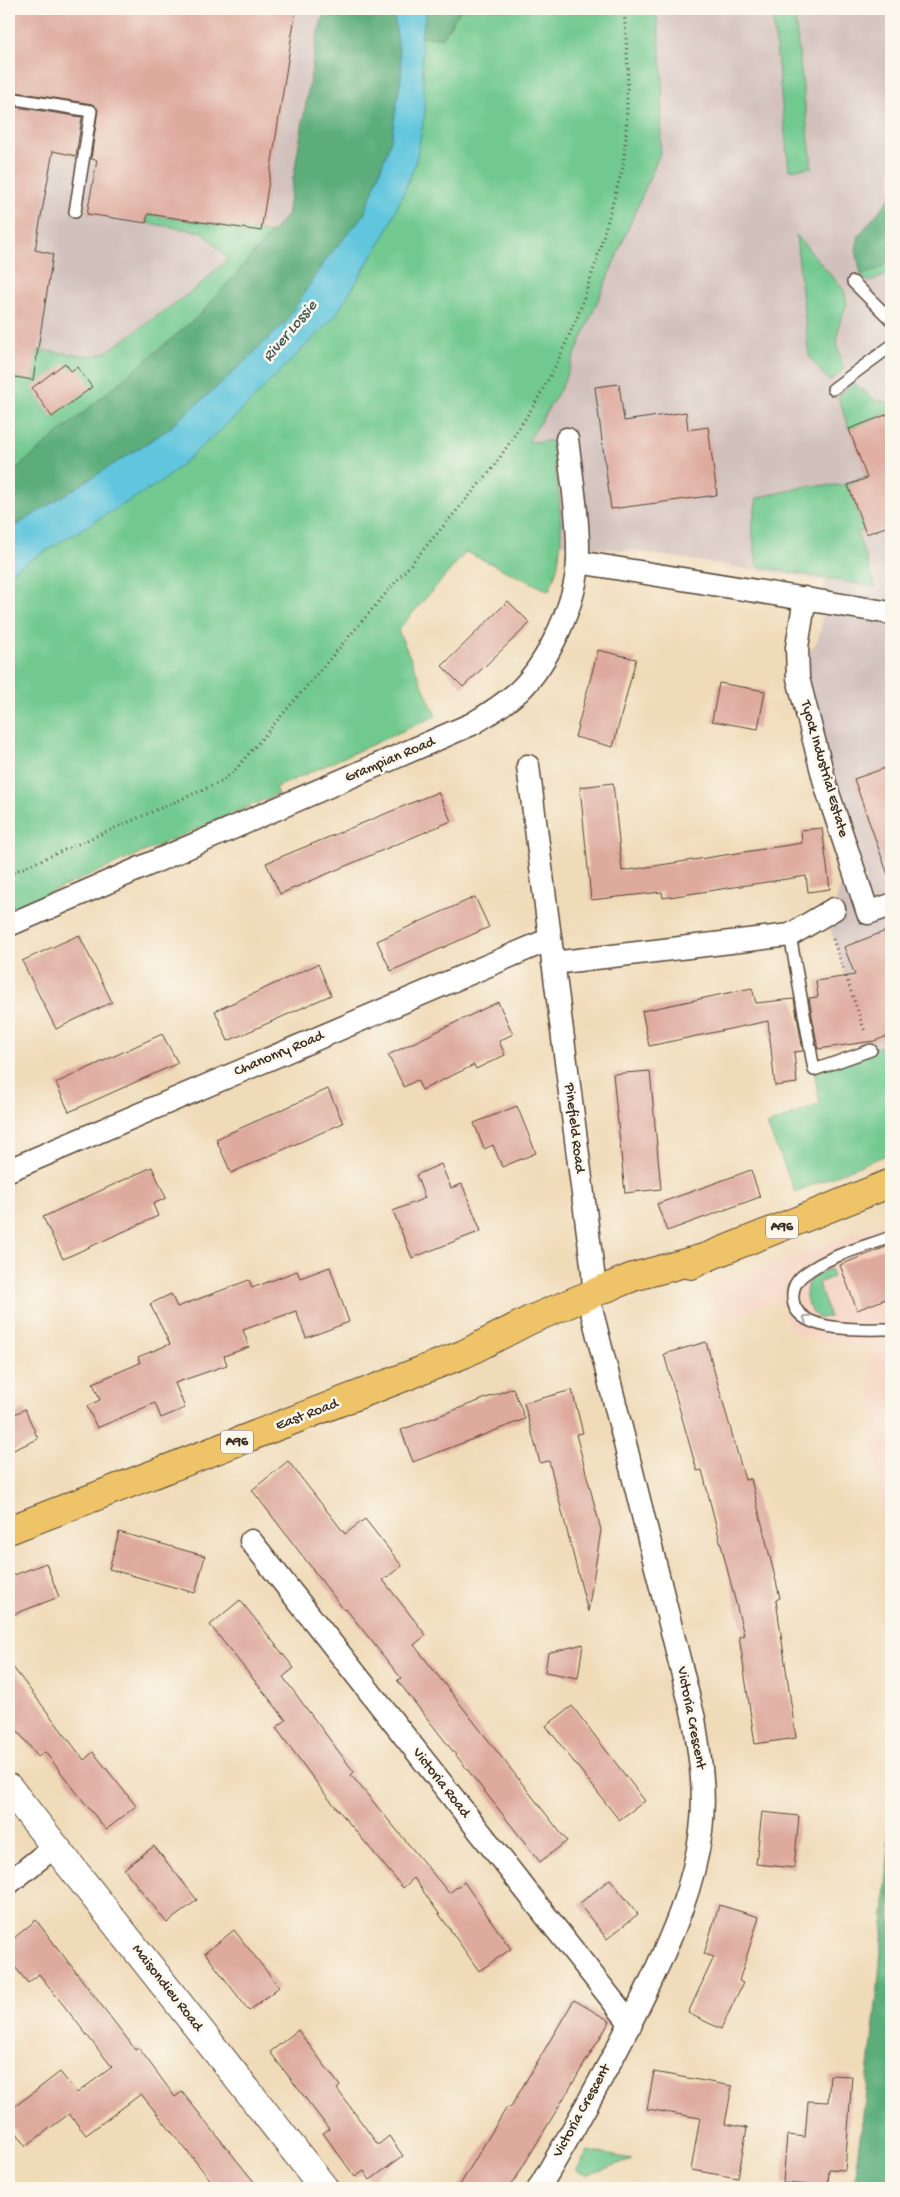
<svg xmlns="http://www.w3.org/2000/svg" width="900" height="2197" viewBox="0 0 900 2197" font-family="'Gochi Hand',sans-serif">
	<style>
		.built { fill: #f5d3c1 }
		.industrial { fill: #d1c0bc }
		.green { fill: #71c98f; stroke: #567a56 }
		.forest { fill: #5cad7a; stroke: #4c6c4c }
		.water { fill: #60c6dd; stroke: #4e787e }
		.building { fill: #deaa9e }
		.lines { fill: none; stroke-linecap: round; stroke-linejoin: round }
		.service-casing { stroke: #564535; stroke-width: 14 }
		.minor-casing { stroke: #564535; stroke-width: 25 }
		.tertiary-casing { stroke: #564535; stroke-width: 30 }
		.trunk-casing { stroke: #564535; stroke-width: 30 }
		.path { stroke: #564535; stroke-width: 3; stroke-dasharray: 1 4; stroke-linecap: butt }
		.service { stroke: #fff; stroke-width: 11 }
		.minor { stroke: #fff; stroke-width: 22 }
		.tertiary { stroke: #fff; stroke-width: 28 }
		.trunk { stroke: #efc469; stroke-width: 28 }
		.oneway { stroke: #a79f9a }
		.labels { text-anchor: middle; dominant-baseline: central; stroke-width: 5; stroke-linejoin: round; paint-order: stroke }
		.shield { fill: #fbf7ec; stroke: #75685c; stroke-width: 1 }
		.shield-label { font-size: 14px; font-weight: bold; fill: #3b2a1e }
		.street-label { font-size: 15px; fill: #3b2a1e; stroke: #fbf7ec }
		.water-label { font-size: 16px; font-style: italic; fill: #465957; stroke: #fbf7ec }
	</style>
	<rect width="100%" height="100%" fill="#fbf7ec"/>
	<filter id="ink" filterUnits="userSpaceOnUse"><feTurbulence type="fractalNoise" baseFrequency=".02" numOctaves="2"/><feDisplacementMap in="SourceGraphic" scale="10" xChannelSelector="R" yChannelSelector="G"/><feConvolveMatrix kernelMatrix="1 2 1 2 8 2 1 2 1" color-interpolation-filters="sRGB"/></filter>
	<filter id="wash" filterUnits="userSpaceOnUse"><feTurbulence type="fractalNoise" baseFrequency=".0096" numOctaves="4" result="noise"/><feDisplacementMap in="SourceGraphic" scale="20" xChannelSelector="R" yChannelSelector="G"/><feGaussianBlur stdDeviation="1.12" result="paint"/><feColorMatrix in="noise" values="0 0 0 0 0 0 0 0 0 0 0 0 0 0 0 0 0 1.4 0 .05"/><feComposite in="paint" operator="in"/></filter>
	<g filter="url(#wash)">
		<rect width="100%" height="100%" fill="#f0dbb9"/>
		<path class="built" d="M 891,1219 L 891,1624 L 889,1624 L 867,1345 L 834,1344 L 803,1337 L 788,1327 L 781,1299 L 717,1323 L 706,1290 Z"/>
		<g class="industrial">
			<path d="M 9,9 L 326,9 L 318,32 L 287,215 L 200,315 L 9,475 Z"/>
			<path d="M 656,9 L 891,9 L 891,1043 L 871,1050 L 830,928 L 839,889 L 866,880 L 835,784 L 802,660 L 816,643 L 821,630 L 824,581 L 633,551 L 561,544 L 560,516 L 551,442 L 528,442 L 561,388 L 663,80 Z"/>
		</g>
		<g class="green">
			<path d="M 461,9 L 656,9 L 663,80 L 660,153 L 561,388 L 528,442 L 551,441 C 556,479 565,519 559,557 C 558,569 553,580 549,591 L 466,552 L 398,630 L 436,716 L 275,788 L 278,794 L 9,910 L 9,573 L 69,537 L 425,113 L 421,37 L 443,37 Z"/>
			<path d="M 772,9 L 794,9 L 812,167 L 789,170 Z"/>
			<path d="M 148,214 L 272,233 L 200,315 L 9,475 L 9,376 L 33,379 L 37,350 L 91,356 L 106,352 L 195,289 L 228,259 L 203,232 L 146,223 Z"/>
			<path d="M 796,235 L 844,290 L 847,304 L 839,324 L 837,345 L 844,369 L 829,382 L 809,356 Z"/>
			<path d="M 891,256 L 891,273 L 869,282 L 861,275 L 881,268 Z"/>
			<path d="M 853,383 L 875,400 L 891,403 L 891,413 L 849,429 L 838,397 Z"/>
			<path d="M 891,457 L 891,469 L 848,485 L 864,530 L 857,533 L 876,587 L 757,566 L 752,528 L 757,498 L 807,486 L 842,485 L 866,476 L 863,467 Z"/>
			<path d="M 891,1043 L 891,1153 L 795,1192 L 767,1125 L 820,1104 L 814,1070 Z"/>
			<path d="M 830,1269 L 833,1277 L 818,1283 L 830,1317 L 819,1318 C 806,1310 801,1291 812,1278 C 816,1273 824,1271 830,1269 Z"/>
			<path d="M 588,2151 L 632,2159 L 587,2175 L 576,2171 Z"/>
		</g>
		<g class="forest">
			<path d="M 326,9 L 393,9 L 402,70 L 391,141 L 364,215 L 324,262 L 285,323 L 225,380 L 166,431 L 9,530 L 9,475 L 200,315 L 287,215 L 318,32 Z"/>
			<path d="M 427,9 L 461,9 L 443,37 L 421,37 Z"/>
			<path d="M 891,197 L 891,256 L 881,268 L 861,275 L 856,249 L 859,235 Z"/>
			<path d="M 889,1624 L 891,1624 L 891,2188 L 853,2188 C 872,2053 888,1917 890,1780 C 891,1728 889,1676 889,1624 Z"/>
		</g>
		<path class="water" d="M 393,9 L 427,9 L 421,37 L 425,113 L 415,165 L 387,231 L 336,315 L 233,419 L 164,480 L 9,573 L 9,530 L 166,431 L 225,380 L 285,323 L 324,262 L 364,215 L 391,141 L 402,70 Z"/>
		<g id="blocks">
			<g class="building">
				<path d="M 9,9 L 296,9 L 261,231 L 148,214 L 146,223 L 87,214 L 97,160 L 91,159 L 98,109 L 92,104 L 9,91 Z"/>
				<path d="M 9,106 L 82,117 L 76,156 L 53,151 L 35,250 L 53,254 L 33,380 L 9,376 Z"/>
				<path d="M 65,363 L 71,371 L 77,367 L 92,387 L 52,417 L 32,388 Z"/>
				<path d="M 619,384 L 624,421 L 686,412 L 688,430 L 708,427 L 717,495 L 611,509 L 595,387 Z"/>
				<path d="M 891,413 L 891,525 L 866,534 L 848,485 L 867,478 L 849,429 Z"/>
				<path d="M 508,601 L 530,623 L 463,687 L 442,666 Z"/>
				<path d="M 598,650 L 636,659 L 613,747 L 575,737 Z"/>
				<path d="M 719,683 L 765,691 L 758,729 L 712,721 Z"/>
				<path d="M 891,766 L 891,875 L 888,875 L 854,779 Z"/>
				<path d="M 613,783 L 622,871 L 802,843 L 801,830 L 822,828 L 830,889 L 808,892 L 806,876 L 663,898 L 662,892 L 591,900 L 580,787 Z"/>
				<path d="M 438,792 L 451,821 L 280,894 L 266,863 Z"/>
				<path d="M 475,897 L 489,927 L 391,971 L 377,941 Z"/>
				<path d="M 891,929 L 891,1035 L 874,1041 L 818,1049 L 809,998 L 818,997 L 816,981 L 855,975 L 844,947 Z"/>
				<path d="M 79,935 L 112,1002 L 56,1029 L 22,961 Z"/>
				<path d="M 318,964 L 331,995 L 228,1041 L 215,1011 Z"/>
				<path d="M 752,988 L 756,1003 L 794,999 L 803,1051 L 794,1052 L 797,1083 L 775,1086 L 768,1021 L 649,1046 L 642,1011 Z"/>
				<path d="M 498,1002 L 513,1034 L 499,1041 L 505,1055 L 476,1069 L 474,1065 L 422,1090 L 417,1080 L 404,1087 L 388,1055 Z"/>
				<path d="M 162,1034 L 178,1063 L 69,1112 L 56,1083 Z"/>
				<path d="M 650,1071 L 661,1189 L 625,1193 L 613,1074 Z"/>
				<path d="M 328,1089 L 343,1123 L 231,1173 L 216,1139 Z"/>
				<path d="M 517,1106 L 536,1153 L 502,1167 L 493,1145 L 484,1149 L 474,1123 Z"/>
				<path d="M 441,1164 L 451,1188 L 462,1184 L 481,1231 L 412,1258 L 393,1211 L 425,1198 L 416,1175 Z"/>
				<path d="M 152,1167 L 166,1198 L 153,1204 L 158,1216 L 63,1259 L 43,1217 Z"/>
				<path d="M 751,1170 L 760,1197 L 667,1231 L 657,1204 Z"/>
				<path d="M 891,1245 L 891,1297 L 857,1310 L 840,1265 Z"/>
				<path d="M 330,1267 L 349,1322 L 306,1338 L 296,1311 L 243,1330 L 249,1347 L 224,1356 L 227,1365 L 175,1383 L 185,1408 L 161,1418 L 155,1403 L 97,1428 L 87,1406 L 100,1400 L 93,1383 L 140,1363 L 138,1357 L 170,1344 L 150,1304 L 171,1294 L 177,1307 L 249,1280 L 252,1288 L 297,1271 L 300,1278 Z"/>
				<path d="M 706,1342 L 745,1480 L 751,1479 L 780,1598 L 776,1600 L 796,1738 L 755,1744 L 739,1636 L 744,1635 L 702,1470 L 697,1471 L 664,1354 Z"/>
				<path d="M 513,1388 L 525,1419 L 413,1462 L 401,1430 Z"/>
				<path d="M 572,1390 L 583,1433 L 576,1434 L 601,1530 L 588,1612 L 549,1461 L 540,1463 L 524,1403 Z"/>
				<path d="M 25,1409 L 38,1439 L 9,1452 L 9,1417 Z"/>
				<path d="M 288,1461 L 345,1534 L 365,1519 L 402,1566 L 383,1580 L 426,1635 L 414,1645 L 567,1841 L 540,1862 L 397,1680 L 401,1678 L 346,1609 L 344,1610 L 252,1490 Z"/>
				<path d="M 119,1532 L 205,1556 L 195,1593 L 109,1569 Z"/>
				<path d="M 46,1563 L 59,1597 L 9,1616 L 9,1577 Z"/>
				<path d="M 240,1600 L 294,1668 L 283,1677 L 354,1772 L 351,1775 L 449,1893 L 464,1882 L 511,1949 L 479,1971 L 414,1878 L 403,1888 L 325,1794 L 276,1728 L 286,1720 L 210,1625 Z"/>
				<path d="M 583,1644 L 578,1678 L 545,1672 L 548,1653 Z"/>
				<path d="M 9,1662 L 84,1760 L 93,1752 L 136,1806 L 106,1830 L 45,1752 L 38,1757 L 9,1720 Z"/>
				<path d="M 572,1706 L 645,1801 L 619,1820 L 546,1726 Z"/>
				<path d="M 762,1812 L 799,1816 L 794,1868 L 756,1864 Z"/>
				<path d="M 154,1846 L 197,1900 L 167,1923 L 124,1869 Z"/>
				<path d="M 610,1879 L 638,1914 L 607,1939 L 579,1904 Z"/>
				<path d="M 719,1905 L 759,1917 L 739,1981 L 743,1983 L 721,2029 L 688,2013 L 714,1957 L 704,1954 Z"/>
				<path d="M 36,1920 L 135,2049 L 138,2047 L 175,2097 L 182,2092 L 259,2188 L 217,2188 L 141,2094 L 86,2135 L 69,2114 L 26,2146 L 9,2122 L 9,2111 L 60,2072 L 77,2093 L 112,2067 L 39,1974 L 28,1983 L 9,1960 L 9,1942 Z"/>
				<path d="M 234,1930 L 279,1987 L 249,2011 L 205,1953 Z"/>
				<path d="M 574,2000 L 610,2021 L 510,2188 L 458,2188 L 507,2107 L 510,2108 Z"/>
				<path d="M 298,2030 L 340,2086 L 337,2089 L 378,2145 L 389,2136 L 403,2156 L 370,2180 L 364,2171 L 355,2177 L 323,2133 L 329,2129 L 270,2052 Z"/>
				<path d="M 654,2072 L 732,2086 L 725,2124 L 747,2128 L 738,2178 L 691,2170 L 700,2118 L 647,2109 Z"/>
				<path d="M 830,2075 L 852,2076 L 845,2170 L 829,2169 L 828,2186 L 783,2183 L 787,2135 L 805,2137 L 808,2101 L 828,2102 Z"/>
			</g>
		</g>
	</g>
	<g filter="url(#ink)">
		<use href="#blocks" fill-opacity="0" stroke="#564535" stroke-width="1"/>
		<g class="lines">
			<g class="service-casing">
				<g id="service">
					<path d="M 9,98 L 91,111 L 75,212"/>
					<path d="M 853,282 L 891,320"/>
					<path d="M 833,389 L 891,346"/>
					<path d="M 790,935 L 814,1070 L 871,1050"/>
					<path d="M 891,1237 C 864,1247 830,1255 806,1273 C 797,1279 792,1288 793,1299 C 795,1334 866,1329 891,1329"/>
				</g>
			</g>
			<g class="minor-casing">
				<g id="minor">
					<path d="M 578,562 L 891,613"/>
					<path d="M 805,598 L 797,647 L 798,678 L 826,787 L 868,913 L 891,905"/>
					<path d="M 528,766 L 593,1272 L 594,1293"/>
					<path d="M 9,925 L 472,724 C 489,714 504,704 519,691 C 549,662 576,602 578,561 C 579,520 572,479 567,439"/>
					<path d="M 553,963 L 790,935 L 834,909"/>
					<path d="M 9,1170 L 550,939"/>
					<path d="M 251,1541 L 631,2024"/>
					<path d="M 9,1883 L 55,1846"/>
					<path d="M 539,2188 C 578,2122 616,2054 649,1985 C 672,1936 694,1886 701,1831 C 706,1793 700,1756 694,1719 L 592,1312"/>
				</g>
			</g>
			<g class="tertiary-casing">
				<path id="tertiary" d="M 9,1788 L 324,2188"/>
			</g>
			<g class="trunk-casing">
				<g id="trunk">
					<path d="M 691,1265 L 707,1257 L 891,1183"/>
					<path d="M 9,1530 L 464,1354 L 530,1320 L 594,1293 L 633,1277 L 707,1257"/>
				</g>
			</g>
			<g class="path">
				<path d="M 9,874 L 223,781 L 235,770 L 493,468 L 536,402 L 556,365 L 578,315 L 595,265 L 623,167 L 626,136 L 628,68 L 624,9"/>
				<path d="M 833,939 L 865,1032"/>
			</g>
			<use href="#service" class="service"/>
			<use href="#minor" class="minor"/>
			<use href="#tertiary" class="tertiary"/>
			<use href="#trunk" class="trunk"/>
		</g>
		<defs><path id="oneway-chevron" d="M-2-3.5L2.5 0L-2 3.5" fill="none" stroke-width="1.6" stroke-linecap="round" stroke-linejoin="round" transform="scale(1.25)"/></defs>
		<use class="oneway" href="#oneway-chevron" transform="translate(806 1318) rotate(-148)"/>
	</g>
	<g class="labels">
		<g class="shield">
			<rect x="766" y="1215.5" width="32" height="23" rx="4"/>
			<rect x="221" y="1430.5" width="32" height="23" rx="4"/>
		</g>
		<g class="shield-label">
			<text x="782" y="1227">A96</text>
			<text x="237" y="1442">A96</text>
		</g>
		<g class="street-label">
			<text transform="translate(390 760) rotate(-23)">Grampian Road</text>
			<text transform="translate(824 769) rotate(74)">Tyock Industrial Estate</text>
			<text transform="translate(279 1054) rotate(-23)">Chanonry Road</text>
			<text transform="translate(574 1128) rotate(83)">Pinefield Road</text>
			<text transform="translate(307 1415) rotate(-21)">East Road</text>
			<text transform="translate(691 1718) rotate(79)">Victoria Crescent</text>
			<text transform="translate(441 1783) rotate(52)">Victoria Road</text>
			<text transform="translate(167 1988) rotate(52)">Maisondieu Road</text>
			<text transform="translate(582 2111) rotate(-61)">Victoria Crescent</text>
		</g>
		<g class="water-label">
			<text transform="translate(291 332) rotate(-50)">River Lossie</text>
		</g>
	</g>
	<rect width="900" height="2197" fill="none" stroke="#fbf7ec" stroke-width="30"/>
</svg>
